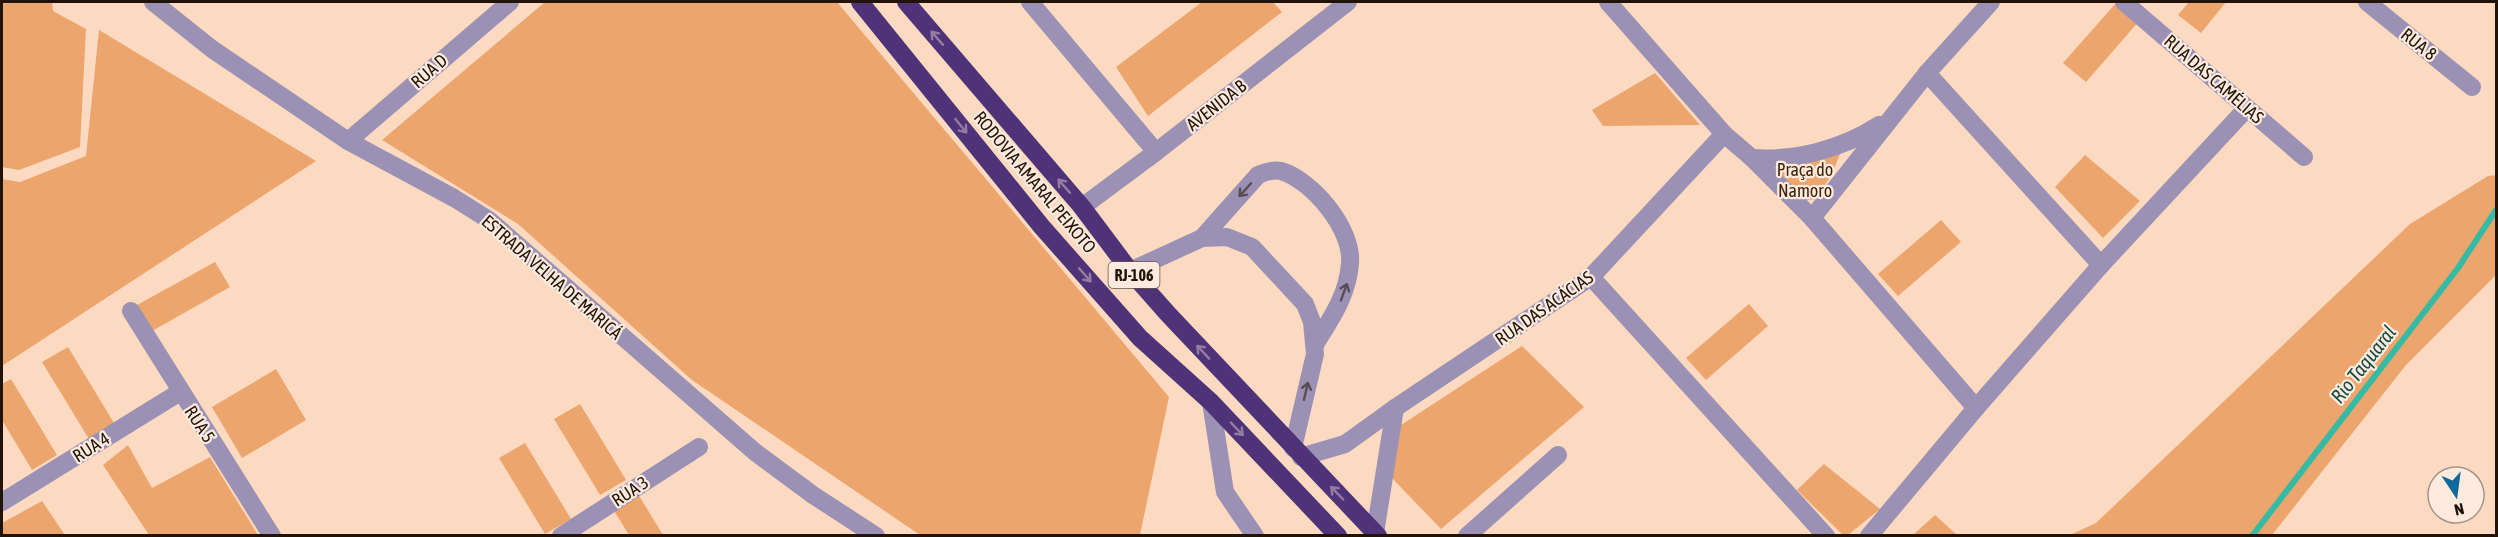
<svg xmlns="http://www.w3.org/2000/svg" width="2498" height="537" viewBox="0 0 2498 537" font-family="'Asap Condensed',sans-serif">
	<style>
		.green { fill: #eca56c }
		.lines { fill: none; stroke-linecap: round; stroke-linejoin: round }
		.stream { stroke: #36baa4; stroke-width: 6 }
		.minor { stroke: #9b91b4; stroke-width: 18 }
		.highway { stroke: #4f3379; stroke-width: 18 }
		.oneway { stroke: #957da2 }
		.oneway2 { stroke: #584c55 }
		.labels { text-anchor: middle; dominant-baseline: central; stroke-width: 4.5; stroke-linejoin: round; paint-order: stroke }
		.shield { fill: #fdebdf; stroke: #635448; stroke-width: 1.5 }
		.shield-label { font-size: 16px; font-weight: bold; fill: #211307 }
		.street-label { font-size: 18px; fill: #211307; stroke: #fdebdf }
		.park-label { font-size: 18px; fill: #402309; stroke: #fdebdf }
		.water-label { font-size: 20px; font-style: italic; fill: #154c42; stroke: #fdebdf }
	</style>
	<rect width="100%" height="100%" fill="#fcdac1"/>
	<g class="green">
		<path d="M 2,2 L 52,2 L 53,11 L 86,29 L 80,147 L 19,170 L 2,167 Z"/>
		<path d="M 545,2 L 837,2 L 1169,397 L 1140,535 L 920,535 L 692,380 L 518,224 L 382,140 Z"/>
		<path d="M 1202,2 L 1273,2 L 1282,12 L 1148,116 L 1116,67 Z"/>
		<path d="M 2117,2 L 2140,20 L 2086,82 L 2063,63 Z"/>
		<path d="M 2189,2 L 2226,2 L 2201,33 L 2178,15 Z"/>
		<path d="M 99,30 L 316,161 L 2,366 L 2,179 L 20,182 L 86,156 Z"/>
		<path d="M 1655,73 L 1700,125 L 1603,126 L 1592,110 Z"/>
		<path d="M 1842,149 L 1831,176 L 1815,199 L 1804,201 L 1772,167 Z"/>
		<path d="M 2085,155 L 2140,201 L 2103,238 L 2055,187 Z"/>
		<path d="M 2496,175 L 2496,275 L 2406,365 L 2272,535 L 2070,535 L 2096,523 L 2410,224 L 2488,176 Z"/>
		<path d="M 1941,220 L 1961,242 L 1898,296 L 1878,274 Z"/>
		<path d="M 215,262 L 230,287 L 152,331 L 137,305 Z"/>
		<path d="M 1749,304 L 1768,326 L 1706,380 L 1686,358 Z"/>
		<path d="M 1522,346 L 1584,407 L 1441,529 L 1392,478 L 1401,425 Z"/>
		<path d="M 68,347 L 114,423 L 89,439 L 42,362 Z"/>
		<path d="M 276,369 L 306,420 L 242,458 L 212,407 Z"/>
		<path d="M 11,379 L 57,455 L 32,470 L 2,420 L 2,384 Z"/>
		<path d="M 580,404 L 626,480 L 600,495 L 554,419 Z"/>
		<path d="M 525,443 L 571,519 L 545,534 L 499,458 Z"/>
		<path d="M 128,445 L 152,488 L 210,457 L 258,535 L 149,535 L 103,465 Z"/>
		<path d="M 1824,464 L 1880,509 L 1848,535 L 1843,535 L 1797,490 Z"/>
		<path d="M 638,494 L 663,535 L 629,535 L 613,509 Z"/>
		<path d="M 42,501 L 65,535 L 2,535 L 2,523 Z"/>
		<path d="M 1935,515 L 1957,535 L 1913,535 Z"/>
	</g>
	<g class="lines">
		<path class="stream" d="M 2252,536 L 2458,268 L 2496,210"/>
		<g class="minor">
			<path d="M 153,2 L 212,49 L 348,141 L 454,198 L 489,220 L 755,452 L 813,495 L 876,536"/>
			<path d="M 1030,2 L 1156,152"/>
			<path d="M 1608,2 L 1724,134 L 1752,158 L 1812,218 L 1976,408"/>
			<path d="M 2124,2 L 2304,157"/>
			<path d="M 2367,2 L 2472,87"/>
			<path d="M 1927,73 L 2101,265"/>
			<path d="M 348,141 L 510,2"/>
			<path d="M 1752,158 C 1796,161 1842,149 1879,125"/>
			<path d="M 1082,207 L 1156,152 L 1348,2"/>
			<path d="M 1812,218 L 1927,73 L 1991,2"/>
			<path d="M 1202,238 L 1258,175 C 1265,172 1273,169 1281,171 C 1312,180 1353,229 1350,263 C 1348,294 1332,317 1316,343"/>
			<path d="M 1130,271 L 1202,238 L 1227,237 L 1252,247 L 1305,304 L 1312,322 L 1315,354 L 1293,448"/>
			<path d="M 1591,277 L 1826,536"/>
			<path d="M 131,311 L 272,536"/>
			<path d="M 1211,402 L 1225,492 L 1255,536"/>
			<path d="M 1301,457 L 1345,444 L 1395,408 L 1591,277 L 1724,134"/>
			<path d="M 2,502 L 180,392"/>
			<path d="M 1375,533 L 1395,408"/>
			<path d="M 561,536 L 699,447"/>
			<path d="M 1467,536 L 1558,455"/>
			<path d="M 1869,536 L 1976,408 L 2101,265 L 2247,108"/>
		</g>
		<g class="highway">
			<path d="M 860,2 L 1042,227 L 1140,338 L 1211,402 L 1338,536"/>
			<path d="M 906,2 L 1082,207 L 1130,271 L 1168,314 L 1378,536"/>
		</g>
	</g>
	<defs><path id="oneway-shaft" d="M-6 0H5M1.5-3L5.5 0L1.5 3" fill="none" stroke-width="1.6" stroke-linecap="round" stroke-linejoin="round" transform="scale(1.5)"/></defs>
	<g class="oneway">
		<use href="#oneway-shaft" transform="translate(937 38) rotate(-131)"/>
		<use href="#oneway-shaft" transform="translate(961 126) rotate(51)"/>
		<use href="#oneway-shaft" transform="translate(1064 186) rotate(-131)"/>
		<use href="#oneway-shaft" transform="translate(1085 275) rotate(49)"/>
		<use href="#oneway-shaft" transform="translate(1203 352) rotate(-133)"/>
		<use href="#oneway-shaft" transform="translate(1237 429) rotate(46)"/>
		<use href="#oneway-shaft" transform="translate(1337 493) rotate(-134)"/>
	</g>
	<g class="oneway2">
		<use href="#oneway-shaft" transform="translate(1245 190) rotate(132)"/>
		<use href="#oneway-shaft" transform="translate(1344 292) rotate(-70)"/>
		<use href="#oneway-shaft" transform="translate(1306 391) rotate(-77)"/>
	</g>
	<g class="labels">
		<rect class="shield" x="1108.5" y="262" width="51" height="26" rx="4.5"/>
		<g class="shield-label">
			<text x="1134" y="275">RJ-106</text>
		</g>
		<g class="street-label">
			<text transform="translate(2419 44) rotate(39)">RUA 8</text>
			<text transform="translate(429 71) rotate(-41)">RUA D</text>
			<text transform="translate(2214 79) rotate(41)">RUA DAS CAMÉLIAS</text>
			<text transform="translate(1216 105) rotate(-38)">AVENIDA B</text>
			<text transform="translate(1035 182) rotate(50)">RODOVIA AMARAL PEIXOTO</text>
			<text transform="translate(552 277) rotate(41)">ESTRADA VELHA DE MARICÁ</text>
			<text transform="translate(1544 308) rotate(-35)">RUA DAS ACÁCIAS</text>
			<text transform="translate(200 424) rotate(57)">RUA 5</text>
			<text transform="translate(91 447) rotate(-32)">RUA 4</text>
			<text transform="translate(630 491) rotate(-33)">RUA 3</text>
		</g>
		<g class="park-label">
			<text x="1805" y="169">Praça do<tspan x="1805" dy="21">Namoro</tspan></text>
		</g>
		<g class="water-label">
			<text transform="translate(2363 364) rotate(-52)">Rio Taquaral</text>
		</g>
	</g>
	<rect width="2498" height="537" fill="none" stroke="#211307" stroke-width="6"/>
	<g transform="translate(2456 495) rotate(167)"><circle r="28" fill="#fdebdf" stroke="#a59589" stroke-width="1.5"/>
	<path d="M0-4.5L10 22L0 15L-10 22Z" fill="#0f6a9a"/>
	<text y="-9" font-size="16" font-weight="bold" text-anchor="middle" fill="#211307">N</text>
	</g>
</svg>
